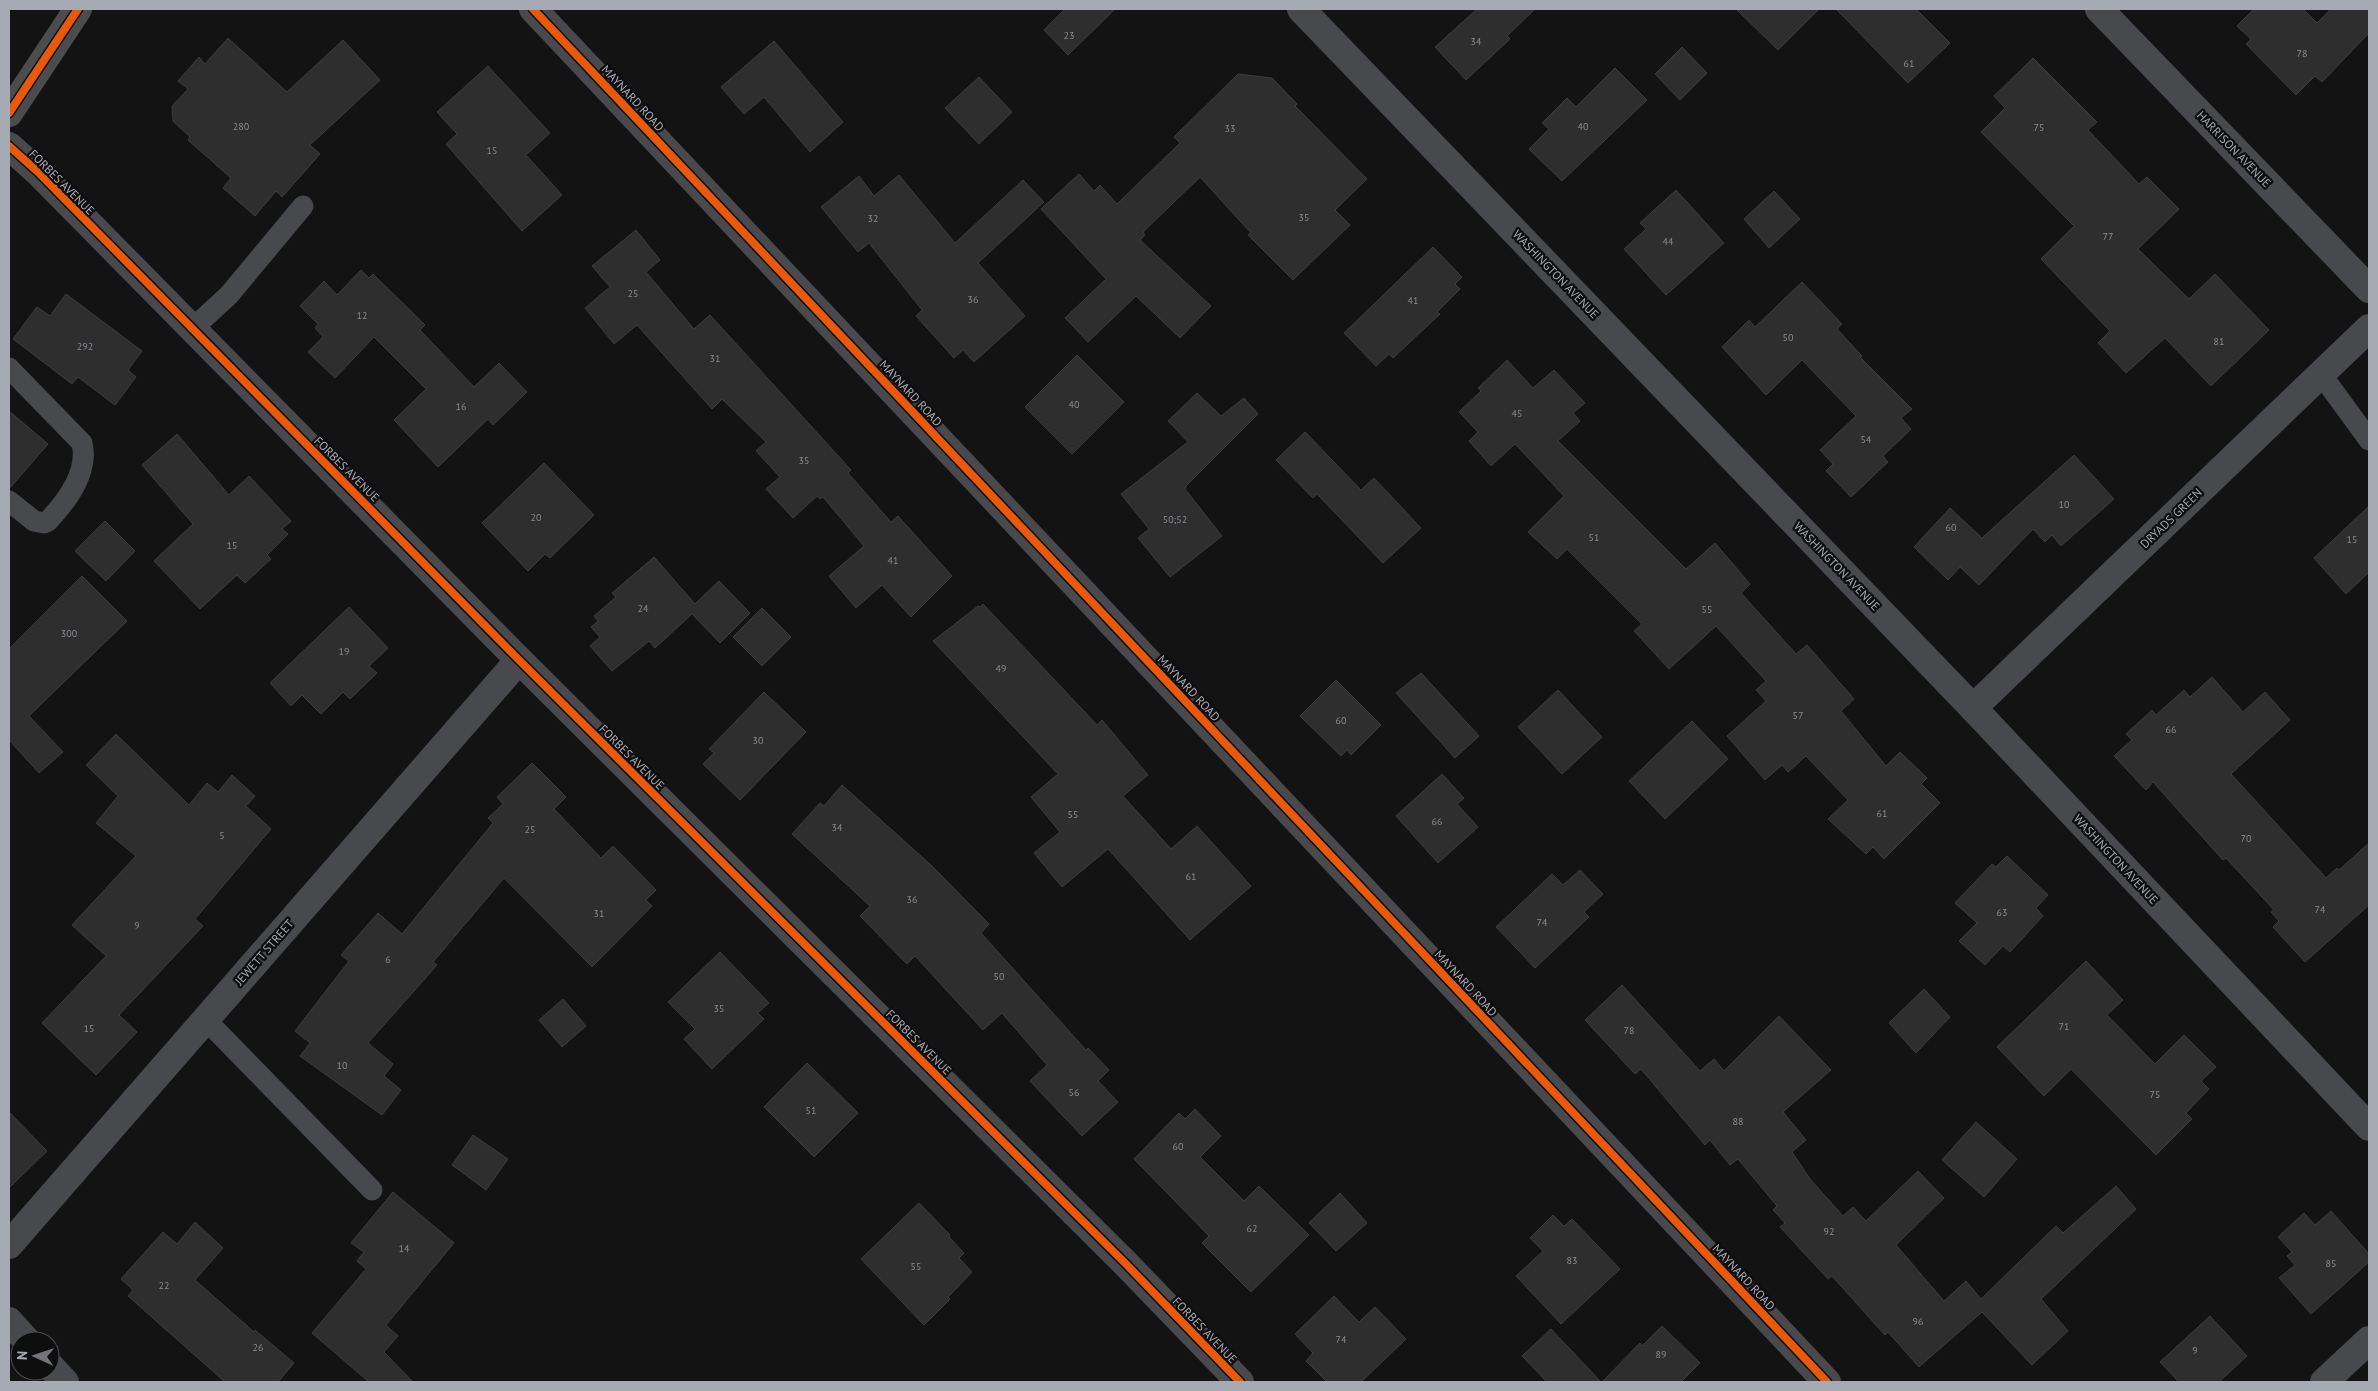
<svg xmlns="http://www.w3.org/2000/svg" width="2378" height="1391" viewBox="0 0 2378 1391" font-family="'PT Sans',sans-serif">
	<style>
		.building { fill: #2e2e2f; stroke: #3c3d40 }
		.lines { fill: none; stroke-linecap: round; stroke-linejoin: round }
		.service { stroke: #48494c; stroke-width: 21 }
		.minor { stroke: #48494c; stroke-width: 28 }
		.trunk { stroke: #4a4c4e; stroke-width: 28 }
		.cycleway-casing { stroke: #0e0e0f; stroke-width: 11 }
		.cycleway { stroke: #e8590c; stroke-width: 8 }
		.labels { text-anchor: middle; dominant-baseline: central; stroke-width: 4.5; stroke-linejoin: round; paint-order: stroke }
		.number-label { font-size: 10px; fill: #888b92 }
		.street-label { font-size: 12px; fill: #a6aab3; stroke: #0e0e0f }
	</style>
	<rect width="100%" height="100%" fill="#131314"/>
	<g class="building">
		<path d="M 1065,9 L 1115,9 L 1068,55 L 1044,30 Z"/>
		<path d="M 1477,9 L 1535,9 L 1507,36 L 1510,39 L 1466,80 L 1435,47 Z"/>
		<path d="M 1736,9 L 1819,9 L 1778,50 Z"/>
		<path d="M 1836,9 L 1916,9 L 1950,43 L 1908,83 Z"/>
		<path d="M 2254,9 L 2303,9 L 2317,23 L 2331,9 L 2369,9 L 2369,33 L 2322,82 L 2315,76 L 2296,95 L 2246,44 L 2251,39 L 2237,26 Z"/>
		<path d="M 228,38 L 287,92 L 343,40 L 380,80 L 310,145 L 320,154 L 282,197 L 276,191 L 255,216 L 223,188 L 231,178 L 188,140 L 190,137 L 173,121 L 172,106 L 188,89 L 178,81 L 199,57 L 205,64 Z"/>
		<path d="M 774,41 L 843,122 L 810,152 L 764,97 L 744,114 L 721,87 Z"/>
		<path d="M 1682,47 L 1707,73 L 1680,100 L 1655,74 Z"/>
		<path d="M 2033,58 L 2097,122 L 2088,130 L 2139,184 L 2147,177 L 2179,209 L 2138,249 L 2189,299 L 2215,274 L 2269,330 L 2211,386 L 2165,338 L 2126,373 L 2098,343 L 2110,331 L 2041,259 L 2074,226 L 1981,132 L 2005,108 L 1994,96 Z"/>
		<path d="M 488,66 L 550,133 L 526,155 L 562,195 L 522,231 L 446,144 L 457,134 L 437,112 Z"/>
		<path d="M 1615,68 L 1647,100 L 1562,181 L 1529,149 L 1549,129 L 1542,123 L 1567,98 L 1576,107 Z"/>
		<path d="M 1238,74 L 1272,78 L 1297,104 L 1295,106 L 1367,179 L 1335,210 L 1350,225 L 1293,280 L 1248,235 L 1251,233 L 1200,177 L 1143,232 L 1145,235 L 1140,240 L 1211,306 L 1180,338 L 1136,296 L 1088,342 L 1065,318 L 1106,279 L 1041,209 L 1079,174 L 1094,191 L 1100,185 L 1117,204 L 1180,143 L 1174,137 Z"/>
		<path d="M 979,77 L 1012,112 L 979,144 L 945,108 Z"/>
		<path d="M 899,175 L 955,243 L 1023,180 L 1044,202 L 978,263 L 1025,316 L 974,362 L 963,350 L 954,358 L 916,316 L 922,310 L 869,243 L 858,252 L 821,207 L 859,176 L 874,196 Z"/>
		<path d="M 1676,190 L 1724,243 L 1666,295 L 1624,249 L 1646,229 L 1640,223 Z"/>
		<path d="M 1774,191 L 1800,219 L 1769,248 L 1744,219 Z"/>
		<path d="M 636,230 L 660,260 L 646,272 L 694,329 L 710,315 L 851,470 L 848,473 L 891,522 L 898,516 L 952,576 L 911,617 L 882,585 L 856,608 L 829,576 L 864,546 L 823,497 L 820,499 L 817,496 L 793,518 L 766,489 L 780,477 L 756,451 L 766,442 L 722,399 L 712,409 L 637,325 L 614,344 L 585,308 L 610,287 L 592,266 Z"/>
		<path d="M 1433,247 L 1462,277 L 1455,284 L 1460,289 L 1437,312 L 1440,314 L 1393,358 L 1389,354 L 1376,366 L 1344,333 Z"/>
		<path d="M 361,270 L 369,278 L 373,274 L 425,325 L 420,330 L 474,387 L 499,363 L 527,392 L 493,425 L 488,419 L 438,467 L 394,420 L 426,389 L 374,337 L 335,378 L 308,352 L 323,337 L 315,328 L 318,324 L 300,306 L 324,281 L 337,295 Z"/>
		<path d="M 1802,282 L 1842,324 L 1837,329 L 1862,356 L 1860,357 L 1912,409 L 1901,418 L 1911,429 L 1883,456 L 1888,462 L 1851,497 L 1826,471 L 1833,464 L 1820,450 L 1856,416 L 1802,360 L 1766,395 L 1722,347 L 1749,320 L 1755,327 Z"/>
		<path d="M 66,294 L 142,351 L 128,370 L 136,377 L 115,405 L 78,377 L 72,384 L 13,339 L 37,307 L 50,316 Z"/>
		<path d="M 1077,355 L 1124,402 L 1072,454 L 1025,407 Z"/>
		<path d="M 1507,360 L 1533,388 L 1554,370 L 1585,403 L 1573,413 L 1580,421 L 1558,441 L 1686,569 L 1715,543 L 1750,584 L 1741,593 L 1796,654 L 1807,645 L 1854,699 L 1841,711 L 1886,766 L 1900,752 L 1927,778 L 1921,784 L 1940,803 L 1884,859 L 1873,847 L 1866,854 L 1828,819 L 1848,800 L 1806,756 L 1788,772 L 1782,765 L 1765,780 L 1727,736 L 1766,701 L 1756,690 L 1766,681 L 1716,626 L 1669,669 L 1634,631 L 1642,624 L 1567,549 L 1557,559 L 1528,532 L 1564,496 L 1515,444 L 1491,466 L 1469,441 L 1478,432 L 1459,412 L 1481,391 L 1478,388 Z"/>
		<path d="M 1197,393 L 1221,416 L 1244,398 L 1258,414 L 1186,486 L 1185,489 L 1222,536 L 1170,577 L 1138,538 L 1149,529 L 1121,494 L 1188,442 L 1168,421 Z"/>
		<path d="M 9,411 L 48,444 L 9,489 Z"/>
		<path d="M 1305,432 L 1361,490 L 1374,478 L 1421,528 L 1383,563 L 1317,494 L 1313,498 L 1276,460 Z"/>
		<path d="M 177,434 L 229,495 L 249,476 L 291,521 L 282,529 L 288,534 L 267,555 L 271,559 L 245,583 L 237,575 L 200,609 L 154,561 L 193,524 L 142,465 Z"/>
		<path d="M 2074,455 L 2114,499 L 2061,546 L 2052,535 L 2045,542 L 2033,529 L 1979,585 L 1960,567 L 1948,580 L 1914,547 L 1950,508 L 1982,538 Z"/>
		<path d="M 544,463 L 594,515 L 550,558 L 545,554 L 528,571 L 482,523 Z"/>
		<path d="M 2369,506 L 2369,572 L 2346,594 L 2314,558 Z"/>
		<path d="M 105,521 L 135,551 L 106,581 L 75,551 Z"/>
		<path d="M 654,557 L 695,604 L 719,581 L 750,613 L 720,643 L 692,614 L 655,648 L 649,641 L 612,671 L 590,646 L 600,637 L 591,627 L 598,621 L 594,616 L 616,597 L 612,593 Z"/>
		<path d="M 82,576 L 127,621 L 29,716 L 63,752 L 39,773 L 9,740 L 9,649 Z"/>
		<path d="M 983,604 L 1097,725 L 1102,720 L 1148,775 L 1123,796 L 1171,849 L 1197,826 L 1251,886 L 1190,940 L 1108,849 L 1062,887 L 1034,853 L 1060,832 L 1031,797 L 1058,774 L 933,641 L 978,606 L 980,607 Z"/>
		<path d="M 349,607 L 388,648 L 369,666 L 377,673 L 350,699 L 343,692 L 321,714 L 302,695 L 291,706 L 270,683 Z"/>
		<path d="M 762,608 L 791,637 L 762,666 L 733,637 Z"/>
		<path d="M 1421,673 L 1479,736 L 1455,758 L 1396,693 Z"/>
		<path d="M 2212,677 L 2243,712 L 2265,692 L 2290,720 L 2231,774 L 2326,878 L 2337,868 L 2339,870 L 2369,843 L 2369,905 L 2305,962 L 2273,927 L 2279,921 L 2271,912 L 2274,910 L 2226,858 L 2223,860 L 2153,782 L 2146,790 L 2114,756 L 2132,740 L 2126,734 L 2152,710 L 2156,715 L 2184,690 L 2190,697 Z"/>
		<path d="M 1336,680 L 1381,725 L 1351,755 L 1347,750 L 1341,756 L 1300,716 Z"/>
		<path d="M 1558,690 L 1602,737 L 1562,774 L 1518,727 Z"/>
		<path d="M 764,692 L 806,732 L 740,800 L 703,764 L 714,753 L 709,749 Z"/>
		<path d="M 1692,721 L 1728,759 L 1665,819 L 1629,781 Z"/>
		<path d="M 116,734 L 189,805 L 207,783 L 218,792 L 232,775 L 255,796 L 246,806 L 271,829 L 195,919 L 203,926 L 119,1015 L 137,1032 L 96,1075 L 42,1023 L 106,956 L 72,925 L 136,856 L 96,823 L 118,796 L 86,765 Z"/>
		<path d="M 532,763 L 566,797 L 554,809 L 601,858 L 613,846 L 656,890 L 646,900 L 652,906 L 592,967 L 504,878 L 433,962 L 437,965 L 368,1043 L 393,1064 L 384,1076 L 401,1090 L 382,1115 L 300,1056 L 310,1043 L 295,1031 L 349,961 L 341,955 L 378,913 L 402,934 L 493,823 L 488,818 L 503,804 L 497,797 Z"/>
		<path d="M 1442,774 L 1464,798 L 1457,804 L 1478,827 L 1438,863 L 1396,816 Z"/>
		<path d="M 842,785 L 932,866 L 989,924 L 981,933 L 1086,1050 L 1088,1048 L 1109,1070 L 1098,1081 L 1118,1102 L 1082,1136 L 1030,1081 L 1047,1065 L 1002,1013 L 983,1030 L 915,956 L 907,964 L 860,916 L 870,906 L 792,834 L 820,803 L 824,806 Z"/>
		<path d="M 2007,856 L 2048,895 L 2036,908 L 2043,916 L 2010,952 L 2003,946 L 1985,965 L 1959,941 L 1977,923 L 1955,903 L 1992,864 L 1996,867 Z"/>
		<path d="M 1580,870 L 1603,894 L 1584,912 L 1589,917 L 1535,968 L 1496,927 L 1552,874 L 1563,885 Z"/>
		<path d="M 720,952 L 769,1003 L 758,1013 L 764,1019 L 712,1069 L 684,1039 L 695,1029 L 668,1002 Z"/>
		<path d="M 2086,961 L 2123,1000 L 2107,1015 L 2155,1064 L 2184,1035 L 2216,1067 L 2201,1081 L 2209,1089 L 2186,1113 L 2192,1119 L 2156,1155 L 2071,1069 L 2044,1096 L 1997,1047 Z"/>
		<path d="M 1622,985 L 1700,1071 L 1714,1059 L 1724,1071 L 1779,1016 L 1831,1070 L 1783,1112 L 1806,1140 L 1792,1152 L 1810,1179 L 1843,1216 L 1853,1207 L 1866,1221 L 1918,1171 L 1944,1198 L 1896,1245 L 1944,1301 L 1966,1281 L 1981,1299 L 2056,1226 L 2063,1233 L 2116,1186 L 2136,1209 L 2041,1299 L 2068,1331 L 2032,1365 L 1982,1312 L 1919,1367 L 1888,1332 L 1885,1335 L 1832,1276 L 1828,1279 L 1780,1227 L 1785,1223 L 1773,1210 L 1777,1206 L 1738,1159 L 1730,1165 L 1710,1140 L 1705,1145 L 1641,1069 L 1635,1074 L 1585,1020 Z"/>
		<path d="M 1924,989 L 1950,1017 L 1916,1053 L 1889,1023 Z"/>
		<path d="M 563,999 L 586,1026 L 562,1047 L 539,1020 Z"/>
		<path d="M 807,1063 L 858,1113 L 814,1157 L 764,1107 Z"/>
		<path d="M 1195,1109 L 1221,1136 L 1200,1157 L 1244,1201 L 1259,1186 L 1309,1235 L 1251,1292 L 1202,1243 L 1209,1236 L 1134,1159 L 1179,1113 L 1185,1119 Z"/>
		<path d="M 9,1112 L 47,1151 L 9,1188 Z"/>
		<path d="M 1976,1122 L 2017,1159 L 1984,1197 L 1942,1160 Z"/>
		<path d="M 473,1135 L 508,1159 L 486,1190 L 452,1165 Z"/>
		<path d="M 393,1192 L 454,1243 L 386,1325 L 398,1336 L 384,1352 L 413,1382 L 369,1382 L 312,1333 L 366,1269 L 357,1261 L 364,1252 L 351,1243 Z"/>
		<path d="M 1340,1193 L 1367,1223 L 1336,1251 L 1309,1223 Z"/>
		<path d="M 919,1203 L 950,1235 L 949,1237 L 964,1253 L 959,1258 L 972,1272 L 948,1297 L 950,1299 L 924,1325 L 861,1259 Z"/>
		<path d="M 2331,1211 L 2369,1254 L 2369,1262 L 2311,1314 L 2279,1278 L 2295,1265 L 2287,1256 L 2292,1252 L 2278,1237 L 2304,1213 L 2315,1225 Z"/>
		<path d="M 1553,1215 L 1564,1226 L 1572,1219 L 1620,1269 L 1561,1324 L 1516,1276 L 1543,1251 L 1530,1238 Z"/>
		<path d="M 195,1222 L 223,1248 L 195,1280 L 254,1332 L 255,1330 L 294,1363 L 278,1382 L 225,1382 L 128,1296 L 133,1290 L 121,1279 L 163,1232 L 177,1244 Z"/>
		<path d="M 1334,1296 L 1359,1322 L 1375,1307 L 1406,1339 L 1361,1382 L 1327,1382 L 1306,1361 L 1313,1353 L 1295,1334 Z"/>
		<path d="M 2210,1316 L 2247,1356 L 2219,1382 L 2179,1382 L 2160,1362 Z"/>
		<path d="M 1662,1326 L 1700,1363 L 1681,1382 L 1602,1382 L 1640,1343 L 1642,1346 Z"/>
		<path d="M 1551,1329 L 1601,1382 L 1547,1382 L 1522,1356 Z"/>
	</g>
	<g class="lines">
		<g class="service">
			<path d="M 192,329 L 229,295 L 303,206"/>
			<path d="M 9,368 L 82,443 C 89,472 67,501 48,521 L 44,523 L 34,521 L 9,501"/>
			<path d="M 2321,374 L 2369,440"/>
			<path d="M 205,1019 L 372,1190"/>
		</g>
		<g class="minor">
			<path d="M 533,9 L 1827,1382"/>
			<path d="M 1301,9 L 1973,708 L 2369,1127"/>
			<path d="M 2099,9 L 2369,289"/>
			<path d="M 9,146 L 38,172 L 519,660 L 1126,1264 L 1240,1382"/>
			<path d="M 1973,708 L 2369,328"/>
			<path d="M 9,1245 L 519,660"/>
			<path d="M 9,1321 L 27,1341"/>
			<path d="M 50,1366 L 65,1382"/>
			<path d="M 2324,1382 L 2369,1340"/>
		</g>
		<path class="trunk" d="M 9,113 L 78,9"/>
		<g class="cycleway-casing">
			<g id="cycleway">
				<path d="M 533,9 L 1827,1382"/>
				<path d="M 9,113 L 78,9"/>
				<path d="M 9,146 L 38,172 L 519,660 L 1126,1264 L 1240,1382"/>
			</g>
		</g>
		<use href="#cycleway" class="cycleway"/>
	</g>
	<g class="labels">
		<g class="number-label">
			<text x="1069" y="35">23</text>
			<text x="1476" y="41">34</text>
			<text x="2302" y="53">78</text>
			<text x="1909" y="63">61</text>
			<text x="241" y="126">280</text>
			<text x="1583" y="126">40</text>
			<text x="2039" y="127">75</text>
			<text x="1230" y="128">33</text>
			<text x="492" y="150">15</text>
			<text x="1304" y="217">35</text>
			<text x="873" y="218">32</text>
			<text x="2108" y="236">77</text>
			<text x="1668" y="241">44</text>
			<text x="633" y="293">25</text>
			<text x="973" y="299">36</text>
			<text x="1413" y="300">41</text>
			<text x="362" y="315">12</text>
			<text x="1788" y="337">50</text>
			<text x="2219" y="341">81</text>
			<text x="85" y="346">292</text>
			<text x="715" y="358">31</text>
			<text x="1074" y="404">40</text>
			<text x="461" y="406">16</text>
			<text x="1517" y="413">45</text>
			<text x="1866" y="439">54</text>
			<text x="804" y="460">35</text>
			<text x="2064" y="504">10</text>
			<text x="536" y="517">20</text>
			<text x="1175" y="519">50;52</text>
			<text x="1951" y="527">60</text>
			<text x="1594" y="537">51</text>
			<text x="2352" y="539">15</text>
			<text x="232" y="545">15</text>
			<text x="893" y="560">41</text>
			<text x="643" y="608">24</text>
			<text x="1707" y="609">55</text>
			<text x="69" y="633">300</text>
			<text x="344" y="651">19</text>
			<text x="1001" y="668">49</text>
			<text x="1798" y="715">57</text>
			<text x="1341" y="720">60</text>
			<text x="2171" y="729">66</text>
			<text x="758" y="740">30</text>
			<text x="1882" y="813">61</text>
			<text x="1073" y="814">55</text>
			<text x="1437" y="821">66</text>
			<text x="837" y="827">34</text>
			<text x="530" y="829">25</text>
			<text x="222" y="835">5</text>
			<text x="2246" y="838">70</text>
			<text x="1191" y="876">61</text>
			<text x="912" y="899">36</text>
			<text x="2320" y="909">74</text>
			<text x="2002" y="912">63</text>
			<text x="599" y="913">31</text>
			<text x="1542" y="922">74</text>
			<text x="137" y="925">9</text>
			<text x="388" y="959">6</text>
			<text x="999" y="976">50</text>
			<text x="719" y="1008">35</text>
			<text x="2064" y="1026">71</text>
			<text x="89" y="1028">15</text>
			<text x="1629" y="1030">78</text>
			<text x="342" y="1065">10</text>
			<text x="1074" y="1092">56</text>
			<text x="2155" y="1094">75</text>
			<text x="811" y="1110">51</text>
			<text x="1738" y="1121">88</text>
			<text x="1178" y="1146">60</text>
			<text x="1252" y="1228">62</text>
			<text x="1829" y="1231">92</text>
			<text x="404" y="1248">14</text>
			<text x="1572" y="1260">83</text>
			<text x="2331" y="1263">85</text>
			<text x="916" y="1266">55</text>
			<text x="164" y="1285">22</text>
			<text x="1918" y="1321">96</text>
			<text x="1341" y="1339">74</text>
			<text x="258" y="1347">26</text>
			<text x="2195" y="1350">9</text>
			<text x="1661" y="1354">89</text>
		</g>
		<g class="street-label">
			<text transform="translate(633 98) rotate(47)">MAYNARD ROAD</text>
			<text transform="translate(2234 149) rotate(46)">HARRISON AVENUE</text>
			<text transform="translate(62 182) rotate(45)">FORBES AVENUE</text>
			<text transform="translate(1556 274) rotate(46)">WASHINGTON AVENUE</text>
			<text transform="translate(911 393) rotate(47)">MAYNARD ROAD</text>
			<text transform="translate(347 469) rotate(45)">FORBES AVENUE</text>
			<text transform="translate(2171 518) rotate(-44)">DRYADS GREEN</text>
			<text transform="translate(1837 566) rotate(46)">WASHINGTON AVENUE</text>
			<text transform="translate(1189 688) rotate(47)">MAYNARD ROAD</text>
			<text transform="translate(632 757) rotate(45)">FORBES AVENUE</text>
			<text transform="translate(2116 859) rotate(47)">WASHINGTON AVENUE</text>
			<text transform="translate(264 952) rotate(-49)">JEWETT STREET</text>
			<text transform="translate(1466 983) rotate(47)">MAYNARD ROAD</text>
			<text transform="translate(919 1042) rotate(45)">FORBES AVENUE</text>
			<text transform="translate(1744 1277) rotate(47)">MAYNARD ROAD</text>
			<text transform="translate(1205 1330) rotate(46)">FORBES AVENUE</text>
		</g>
	</g>
	<rect width="2378" height="1391" fill="none" stroke="#a6aab3" stroke-width="20"/>
	<g transform="translate(35 1356) rotate(273)"><circle r="24" fill="#0e0e0f" stroke="#4b4c51"/>
	<path d="M0-4L9 19L0 12L-9 19Z" fill="#73757b"/>
	<text y="-8" font-size="14" font-weight="bold" text-anchor="middle" fill="#a6aab3">N</text>
	</g>
</svg>
